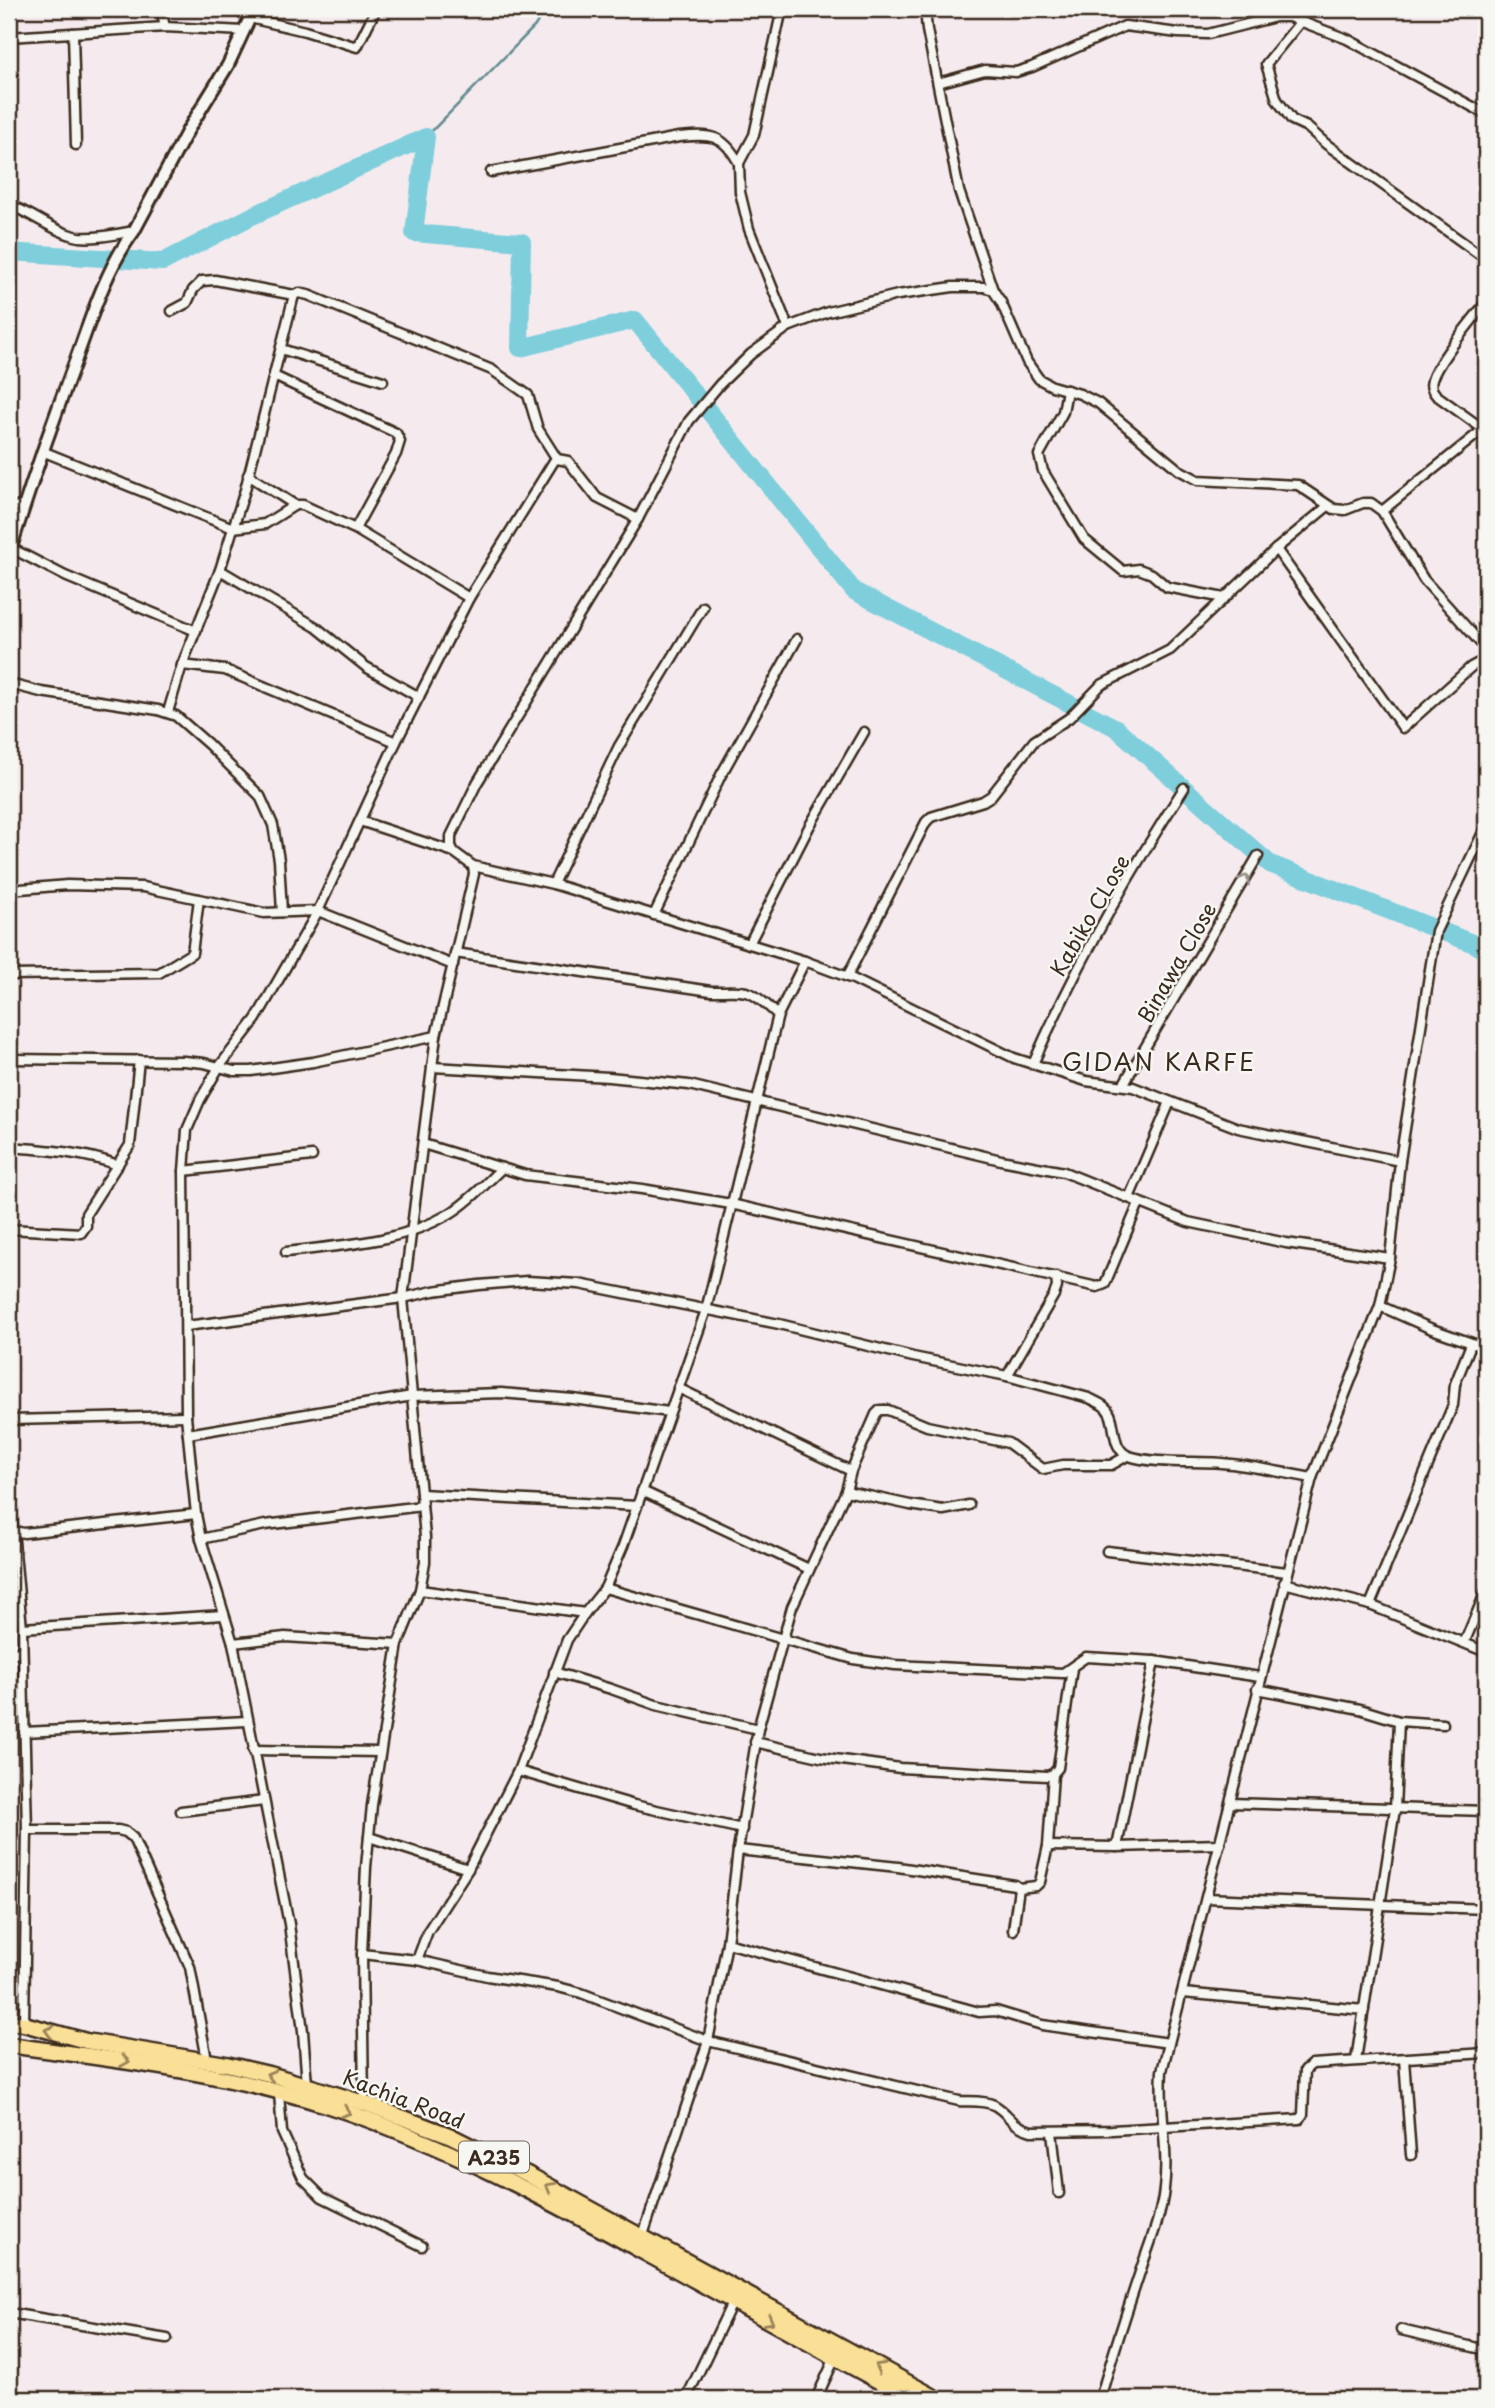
<svg xmlns="http://www.w3.org/2000/svg" width="1495" height="2408" viewBox="0 0 1495 2408" font-family="'Playpen Sans',sans-serif">
	<style>
		.lines { fill: none; stroke-linecap: round; stroke-linejoin: round }
		.stream { stroke: #648c90; stroke-width: 2.5 }
		.river { stroke: #7fcedc; stroke-width: 18 }
		.minor-casing { stroke: #3b2a1e; stroke-width: 13 }
		.tertiary-casing { stroke: #3b2a1e; stroke-width: 16 }
		.trunk-casing { stroke: #3b2a1e; stroke-width: 19 }
		.minor { stroke: #f6f6f2; stroke-width: 8 }
		.tertiary { stroke: #f6f6f2; stroke-width: 10 }
		.trunk { stroke: #fadf96; stroke-width: 14 }
		.oneway { stroke: #989088 }
		.oneway2 { stroke: #9a845a }
		.labels { text-anchor: middle; dominant-baseline: central; stroke-width: 5; stroke-linejoin: round; paint-order: stroke }
		.shield { fill: #f6f6f2; stroke: #73675e; stroke-width: 2 }
		.shield-label { font-size: 19px; font-weight: bold; fill: #3b2a1e }
		.street-label { font-size: 21px; fill: #3b2a1e; stroke: #f6f6f2 }
		.quarter-label { font-size: 24px; letter-spacing: 2px; fill: #3b2a1e; stroke: #f6f6f2 }
	</style>
	<rect width="100%" height="100%" fill="#f5ebee"/>
	<filter id="ink" filterUnits="userSpaceOnUse"><feTurbulence type="fractalNoise" baseFrequency=".0143" numOctaves="2"/><feDisplacementMap in="SourceGraphic" scale="14" xChannelSelector="R" yChannelSelector="G"/><feConvolveMatrix kernelMatrix="1 2 1 2 8 2 1 2 1" color-interpolation-filters="sRGB"/></filter>
	<g filter="url(#ink)">
		<g class="lines">
			<path class="stream" d="M 426,137 L 535,26 L 545,9"/>
			<path class="river" d="M 9,252 L 163,262 L 252,216 L 426,137 L 414,233 L 522,242 L 520,348 L 635,320 L 854,591 L 1116,728 L 1270,864 L 1477,945 L 1486,953"/>
			<g class="minor-casing">
				<g id="minor">
					<path d="M 161,9 L 165,27"/>
					<path d="M 782,9 L 754,135 L 739,163 L 740,192 L 749,229 L 788,327"/>
					<path d="M 925,9 L 927,30 L 959,191 L 993,290"/>
					<path d="M 250,18 L 305,31 L 357,47 L 376,9"/>
					<path d="M 1301,21 L 1266,64 L 1277,100 L 1292,120 L 1307,127 L 1326,144 L 1486,259"/>
					<path d="M 73,33 L 76,145"/>
					<path d="M 9,37 L 165,27 L 244,31"/>
					<path d="M 938,83 L 985,70 L 1016,72 L 1032,67 L 1125,26 L 1178,33 L 1208,34 L 1275,17 L 1289,17 L 1347,39 L 1486,114"/>
					<path d="M 491,172 L 679,137 C 711,134 723,134 739,163"/>
					<path d="M 9,205 C 32,213 54,232 79,237 C 97,239 117,234 134,231"/>
					<path d="M 172,311 L 187,303 L 193,290 L 202,281 L 215,280 L 294,295 L 299,293 L 308,295 L 492,370 L 511,383 L 528,395 L 538,429 L 557,459 L 568,461 L 597,498 L 638,519"/>
					<path d="M 281,349 L 383,381"/>
					<path d="M 274,376 L 396,433 L 400,441 L 396,454 L 355,529"/>
					<path d="M 1067,390 L 1063,412 L 1039,455 L 1043,471 L 1084,539 L 1123,571 L 1139,569 L 1152,574 L 1167,587 L 1224,598"/>
					<path d="M 1483,429 L 1436,395 C 1432,390 1430,387 1432,380 C 1437,361 1473,320 1486,302"/>
					<path d="M 42,451 L 233,528 L 265,524 L 295,505 L 303,505 L 355,529 L 469,598"/>
					<path d="M 248,475 L 295,505"/>
					<path d="M 9,507 L 24,506"/>
					<path d="M 1382,511 L 1486,427"/>
					<path d="M 11,548 L 65,576 L 196,631"/>
					<path d="M 1276,549 L 1403,728 L 1471,667 L 1486,659"/>
					<path d="M 220,570 L 316,627 L 366,667 L 419,697"/>
					<path d="M 182,665 L 225,670 L 396,742"/>
					<path d="M 9,684 L 41,692 L 158,710 L 176,716 L 208,744 L 260,796 L 273,825 L 279,860 L 282,912"/>
					<path d="M 168,712 L 182,665 L 220,570 L 245,490 L 294,295"/>
					<path d="M 360,821 L 454,852"/>
					<path d="M 473,866 L 553,884 L 805,961 L 853,979 L 1014,1058 L 1086,1081 L 1133,1087 L 1238,1128 L 1400,1161"/>
					<path d="M 553,884 L 619,746 L 703,607"/>
					<path d="M 9,890 L 67,885 L 143,887 L 264,913 L 318,911 L 453,965"/>
					<path d="M 654,915 L 721,775 L 797,639"/>
					<path d="M 749,944 L 809,827 L 864,732"/>
					<path d="M 455,953 L 711,991 C 750,991 748,987 778,1015"/>
					<path d="M 9,975 L 159,973 L 192,953 L 199,899"/>
					<path d="M 847,977 L 926,822 L 931,817 L 983,801 L 991,796 L 1034,741 L 1069,718 L 1101,685 L 1170,650 L 1276,549 L 1328,506"/>
					<path d="M 9,1059 L 184,1061 L 204,1063 L 234,1071 L 251,1071 L 313,1062 L 436,1036"/>
					<path d="M 1033,1064 C 1075,968 1127,876 1184,788"/>
					<path d="M 432,1067 L 609,1077 L 689,1085 L 1001,1160 L 1064,1172 L 1188,1222 L 1286,1243 L 1390,1258"/>
					<path d="M 1123,1085 L 1258,856"/>
					<path d="M 423,1144 L 525,1175 L 642,1189 L 731,1204 L 1097,1287 L 1105,1284 L 1139,1203"/>
					<path d="M 9,1147 C 47,1150 82,1152 118,1165"/>
					<path d="M 184,1171 L 312,1156"/>
					<path d="M 1129,1198 L 1170,1102"/>
					<path d="M 9,1229 L 81,1233 L 86,1226 L 86,1214 L 130,1145 L 139,1060"/>
					<path d="M 286,1252 C 342,1245 400,1243 449,1214 C 469,1202 485,1184 502,1168"/>
					<path d="M 1380,1306 L 1432,1329 L 1486,1348"/>
					<path d="M 186,1326 L 403,1298 L 433,1291 L 479,1285 L 527,1281 L 579,1284 L 779,1324 L 913,1357 L 1007,1376 L 1089,1398 C 1097,1402 1106,1405 1110,1414 C 1116,1427 1112,1450 1129,1456 C 1152,1464 1195,1461 1221,1463 C 1251,1465 1282,1473 1312,1478"/>
					<path d="M 1007,1376 L 1054,1295 L 1057,1287 L 1056,1277"/>
					<path d="M 678,1388 L 851,1471"/>
					<path d="M 9,1420 L 186,1416"/>
					<path d="M 188,1434 L 412,1396 L 501,1393 L 573,1399 L 669,1412"/>
					<path d="M 9,1487 L 22,1628 L 27,1830 L 24,2024"/>
					<path d="M 642,1491 L 809,1569"/>
					<path d="M 846,1491 L 910,1505 L 943,1510 L 969,1505"/>
					<path d="M 421,1494 L 637,1506"/>
					<path d="M 9,1530 L 24,1533 L 196,1514"/>
					<path d="M 201,1539 L 265,1525 L 422,1506"/>
					<path d="M 1107,1551 L 1287,1572"/>
					<path d="M 1284,1583 L 1370,1605 L 1486,1652"/>
					<path d="M 605,1588 L 853,1659 L 895,1665 L 1063,1673 L 1086,1657 L 1154,1661 L 1260,1677"/>
					<path d="M 420,1590 L 585,1613"/>
					<path d="M 1370,1605 L 1453,1405 L 1455,1384 L 1471,1344"/>
					<path d="M 22,1628 L 223,1615"/>
					<path d="M 1465,1641 L 1486,1591"/>
					<path d="M 233,1643 L 285,1637 L 398,1644"/>
					<path d="M 9,1655 L 21,1651"/>
					<path d="M 554,1672 L 611,1689 L 656,1705 L 758,1729"/>
					<path d="M 1257,1689 L 1360,1709 L 1399,1721 L 1443,1724"/>
					<path d="M 24,1732 L 247,1721"/>
					<path d="M 755,1742 L 820,1757 L 900,1768 L 1047,1776 L 1053,1774"/>
					<path d="M 253,1750 L 380,1752"/>
					<path d="M 518,1771 L 634,1805 L 742,1829"/>
					<path d="M 1230,1803 L 1486,1811"/>
					<path d="M 181,1811 L 264,1801"/>
					<path d="M 27,1830 L 118,1830 L 126,1832 L 133,1838 L 190,1967 L 207,2060"/>
					<path d="M 369,1837 L 468,1869"/>
					<path d="M 1048,1846 L 1117,1847 L 1220,1844"/>
					<path d="M 1117,1847 L 1154,1661"/>
					<path d="M 738,1850 L 898,1867 L 1015,1885 L 1019,1888 L 1036,1886 L 1040,1882 L 1048,1846 L 1053,1774 L 1058,1768 L 1072,1668"/>
					<path d="M 1206,1898 L 1486,1909"/>
					<path d="M 1013,1930 L 1019,1888"/>
					<path d="M 727,1943 L 979,2012 L 996,2011 L 1042,2025 L 1169,2043"/>
					<path d="M 362,1954 L 417,1960 L 487,1976 L 558,1987 L 581,1993 L 708,2041 L 959,2101 C 970,2102 983,2100 994,2105 C 1009,2113 1010,2125 1031,2131 L 1112,2130 L 1300,2119 L 1303,2114 L 1305,2070 L 1312,2064 L 1486,2053"/>
					<path d="M 417,1960 L 428,1931 L 468,1869 L 518,1771 L 567,1640 L 585,1613 L 605,1588 L 623,1546 L 706,1310 L 778,1015 L 805,961"/>
					<path d="M 1183,1993 L 1364,2010"/>
					<path d="M 1404,2059 L 1411,2155"/>
					<path d="M 1356,2060 L 1395,1809 L 1399,1721"/>
					<path d="M 307,2085 L 303,2031 L 289,1924 L 233,1643 L 201,1539 L 196,1514 L 186,1416 L 184,1171 L 187,1130 L 200,1100 L 219,1067 L 256,1019 L 318,911 L 396,742 L 469,598 L 554,461 L 557,459"/>
					<path d="M 279,2093 L 282,2132 L 303,2178 L 322,2197 L 422,2246"/>
					<path d="M 364,2103 L 362,1954 L 366,1867 L 372,1805 L 398,1644 L 420,1590 L 425,1562 L 425,1537 L 403,1298 L 436,1036 L 474,874 L 473,866 L 454,852 L 451,846 L 451,836 L 477,783 L 638,519 L 689,421 L 720,384 L 751,354 L 788,327 L 828,312 L 898,295 L 953,287 L 984,287 L 993,290 L 1001,302 L 1027,362 L 1039,379 L 1052,386 L 1080,394 L 1098,403 L 1179,470 L 1198,480 L 1298,485 L 1334,509 L 1345,510 L 1363,503 L 1371,503 L 1382,511 L 1424,580 L 1486,649"/>
					<path d="M 1052,2132 L 1059,2193"/>
					<path d="M 642,2238 L 708,2041 L 727,1943 L 738,1850 L 758,1729 L 792,1607 L 846,1491 L 851,1471 L 876,1414 L 880,1410 L 888,1410 L 927,1426 L 1008,1443 L 1043,1469 L 1063,1465 L 1111,1465 L 1127,1456"/>
					<path d="M 9,2313 L 167,2339"/>
					<path d="M 1401,2330 L 1486,2350"/>
					<path d="M 686,2399 L 733,2301"/>
					<path d="M 816,2399 L 835,2358"/>
					<path d="M 1100,2399 C 1112,2356 1126,2314 1140,2272 C 1149,2245 1161,2217 1164,2189 C 1169,2150 1159,2111 1162,2071 L 1312,1478 L 1380,1306 L 1390,1258 L 1400,1161 L 1436,931 L 1486,826"/>
				</g>
			</g>
			<g class="tertiary-casing">
				<path id="tertiary" d="M 9,554 C 29,489 51,426 75,362 C 91,318 106,269 134,231 L 188,130 L 228,65 L 254,9"/>
			</g>
			<g class="trunk-casing">
				<g id="trunk">
					<path d="M 9,2022 L 24,2024 L 86,2041 L 226,2064 L 273,2075 L 364,2103 L 449,2135 L 529,2175 L 938,2399"/>
					<path d="M 9,2045 C 115,2060 223,2072 326,2105 C 439,2141 543,2197 647,2254 C 735,2302 823,2352 912,2399"/>
				</g>
			</g>
			<use href="#minor" class="minor"/>
			<use href="#tertiary" class="tertiary"/>
			<use href="#trunk" class="trunk"/>
		</g>
		<defs><path id="oneway-chevron" d="M-2-3.5L2.5 0L-2 3.5" fill="none" stroke-width="1.6" stroke-linecap="round" stroke-linejoin="round" transform="scale(1.75)"/></defs>
		<use class="oneway" href="#oneway-chevron" transform="translate(1245 879) rotate(-60)"/>
		<g class="oneway2">
			<use href="#oneway-chevron" transform="translate(49 2031) rotate(-164)"/>
			<use href="#oneway-chevron" transform="translate(125 2061) rotate(8)"/>
			<use href="#oneway-chevron" transform="translate(271 2075) rotate(-165)"/>
			<use href="#oneway-chevron" transform="translate(346 2112) rotate(19)"/>
			<use href="#oneway-chevron" transform="translate(550 2187) rotate(-151)"/>
			<use href="#oneway-chevron" transform="translate(769 2321) rotate(29)"/>
			<use href="#oneway-chevron" transform="translate(879 2367) rotate(-151)"/>
		</g>
	</g>
	<g class="labels">
		<rect class="shield" x="459" y="2141.5" width="70" height="31" rx="5"/>
		<g class="shield-label">
			<text x="494" y="2157">A235</text>
		</g>
		<g class="street-label">
			<text transform="translate(1089 915) rotate(-60)">Kabiko CLose</text>
			<text transform="translate(1176 962) rotate(-60)">Binawa Close</text>
			<text transform="translate(404 2098) rotate(21)">Kachia Road</text>
		</g>
		<g class="quarter-label">
			<text x="1159" y="1061">GIDAN KARFE</text>
		</g>
	</g>
	<rect width="1495" height="2408" fill="none" stroke="#f6f6f2" stroke-width="35"/>
	<rect x="18" y="18" width="1460" height="2373" fill="none" stroke="#3b2a1e" stroke-width="2.5" filter="url(#ink)"/>
</svg>
